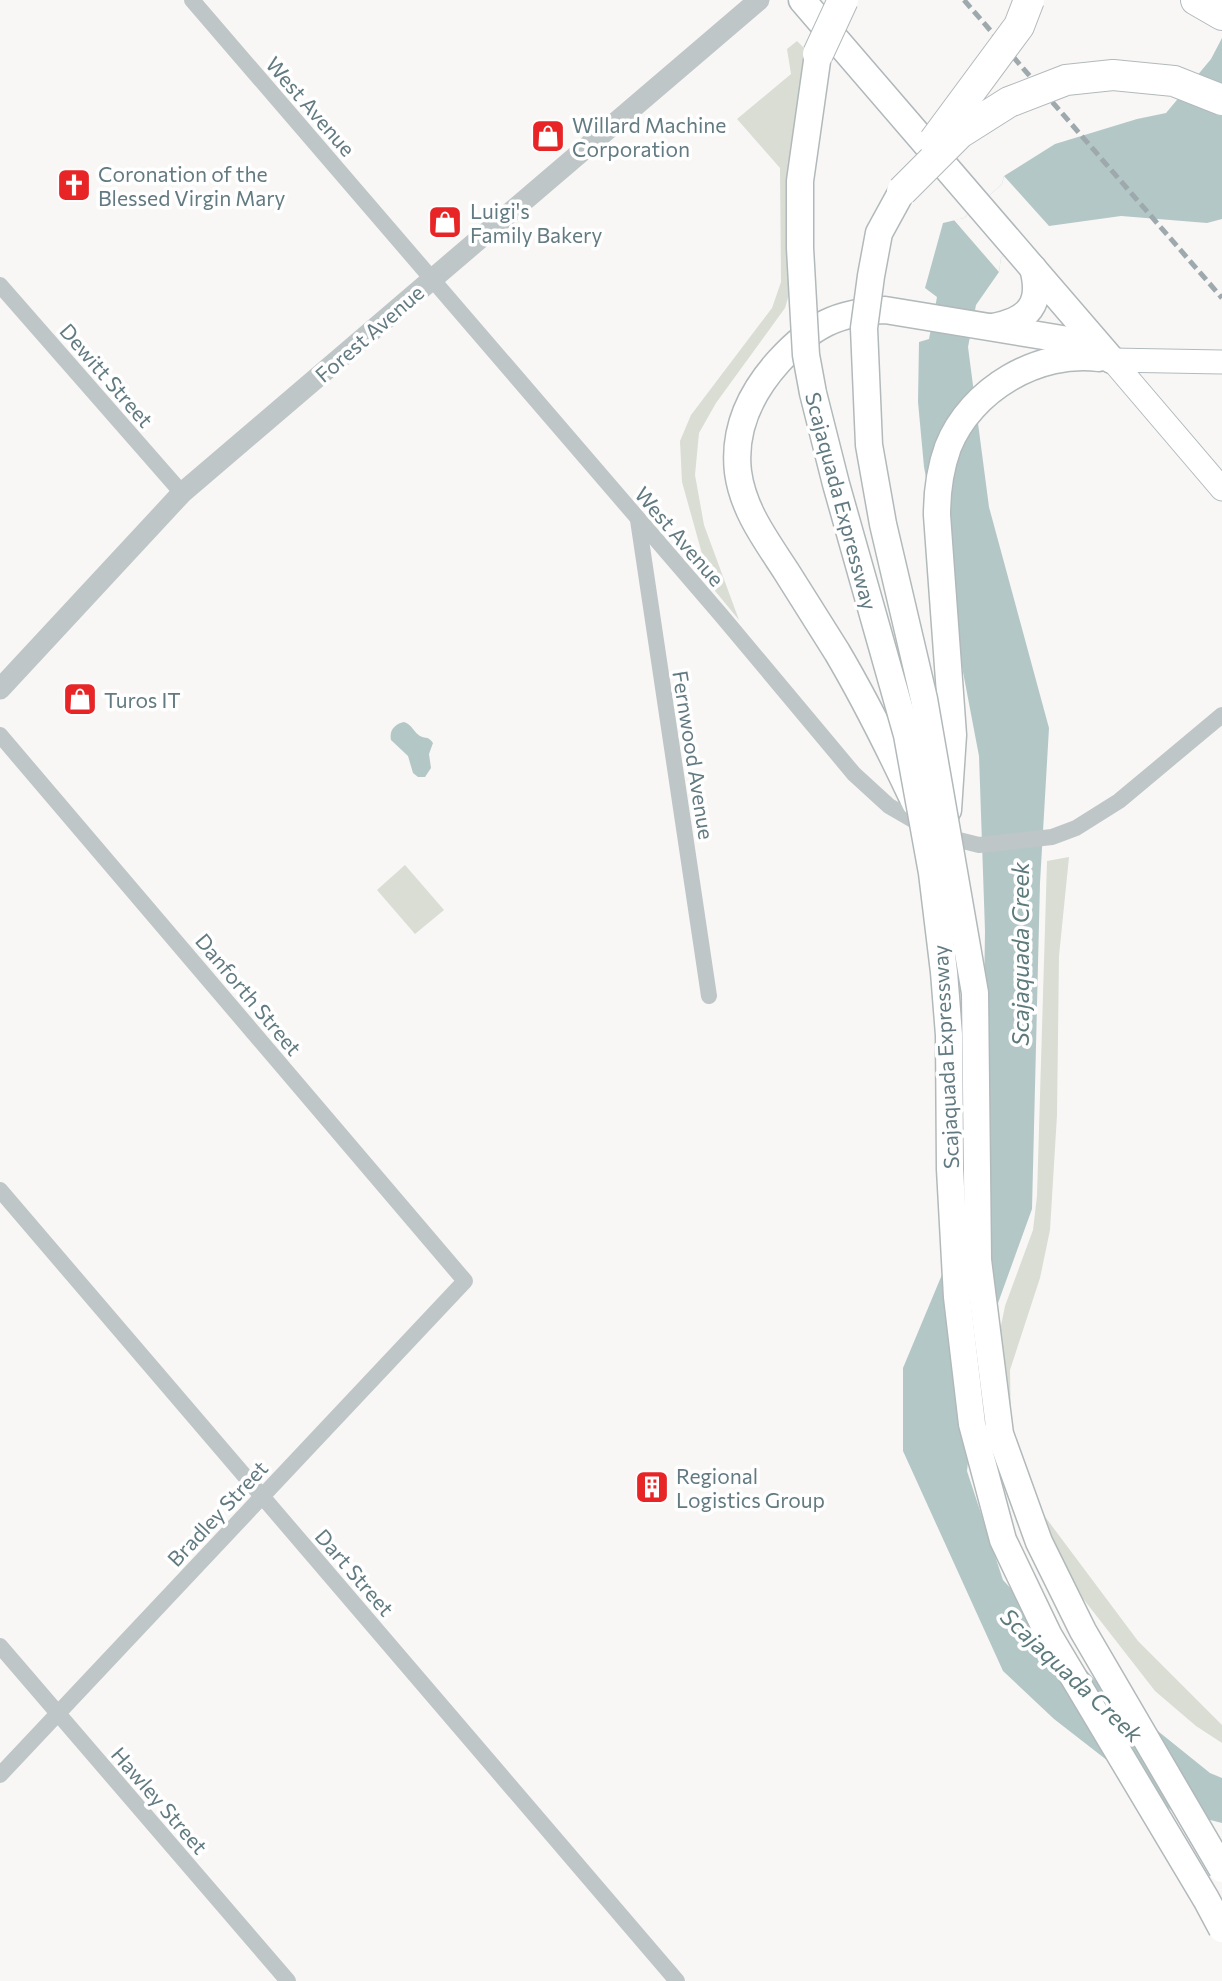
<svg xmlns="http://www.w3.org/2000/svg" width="1222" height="1981" viewBox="0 0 1222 1981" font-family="Commissioner,sans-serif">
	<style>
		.green { fill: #d9ddd4 }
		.water { fill: #b4c7c7 }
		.pier { fill: #f8f7f5 }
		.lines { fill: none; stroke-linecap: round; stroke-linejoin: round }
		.secondary-casing { stroke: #b1babd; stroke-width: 25 }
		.primary-casing { stroke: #b0b8bb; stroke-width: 29 }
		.trunk-casing { stroke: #b2b9bb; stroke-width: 29 }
		.motorway-casing { stroke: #b2b9bb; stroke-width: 32 }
		.minor { stroke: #bfc6c8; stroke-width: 16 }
		.tertiary { stroke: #bfc6c8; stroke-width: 21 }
		.secondary { stroke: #fff; stroke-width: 23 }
		.primary { stroke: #fff; stroke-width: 26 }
		.trunk { stroke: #fff; stroke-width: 26 }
		.motorway { stroke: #fff; stroke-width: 30 }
		.rail { stroke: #9ea9ad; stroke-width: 5; stroke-dasharray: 10 5; stroke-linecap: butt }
		.trunk-bridge-casing { stroke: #b2b9bb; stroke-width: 29; stroke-linecap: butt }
		.motorway-bridge-casing { stroke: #b2b9bb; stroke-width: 32; stroke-linecap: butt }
		.trunk-bridge { stroke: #fff; stroke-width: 26 }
		.motorway-bridge { stroke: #fff; stroke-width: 30 }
		.labels { text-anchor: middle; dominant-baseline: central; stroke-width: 7; stroke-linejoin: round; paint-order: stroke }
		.street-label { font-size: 21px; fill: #627a81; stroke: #fff }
		.poi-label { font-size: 21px; fill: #627a81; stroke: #fff; text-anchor: start }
		.water-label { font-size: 23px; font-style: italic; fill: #5d7a7c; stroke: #fff }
	</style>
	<rect width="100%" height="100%" fill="#f8f7f5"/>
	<g class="green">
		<path d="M 797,41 L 805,49 L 799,98 L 790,291 L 785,308 L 716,403 L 699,433 L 695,475 L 704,525 L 739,620 L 711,586 L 682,482 L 680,441 L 691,415 L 772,308 L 781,282 L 780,168 L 737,119 L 791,74 L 787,49 Z"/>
		<path d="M 1069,857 L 1059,956 L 1057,1115 L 1050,1230 L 1040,1278 L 1010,1370 L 1011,1430 L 1040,1510 L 1138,1641 L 1222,1725 L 1222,1743 L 1196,1726 L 1155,1691 L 1067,1578 L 986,1398 L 1005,1306 L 1033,1230 L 1037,1196 L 1047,861 Z"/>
		<path d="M 405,865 L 444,910 L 415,934 L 377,890 Z"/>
	</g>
	<g class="water">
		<path d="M 1222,38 L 1222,219 L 1207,223 L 1121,216 L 1049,226 L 1039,225 L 1001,258 L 999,272 L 976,305 L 968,347 L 989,507 L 1049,728 L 1040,883 L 1032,1209 L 980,1353 L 967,1471 L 1003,1580 L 1097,1682 L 1210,1773 L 1222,1778 L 1222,1823 L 1171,1810 L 1054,1719 L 1003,1671 L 903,1451 L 903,1368 L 946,1265 L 976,1160 L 983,1064 L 985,931 L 979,756 L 924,467 L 918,402 L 919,342 L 929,339 L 937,297 L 925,288 L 943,223 L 964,218 L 1002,184 L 1004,176 L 1055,144 L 1137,119 L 1166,113 L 1211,59 Z"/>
		<path d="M 404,722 C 413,725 413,732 420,736 C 427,739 428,736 433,743 L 429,754 L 431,768 L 425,777 L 418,777 L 413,773 L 408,756 L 391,740 C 389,730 395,724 404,722 Z"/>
	</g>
	<path class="pier" d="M 1004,176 L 1049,226 L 1039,226 L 1001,258 L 999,272 L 954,220 L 964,218 L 1002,184 Z"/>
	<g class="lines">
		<g class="secondary-casing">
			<g id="secondary">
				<path d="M 1112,360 L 1222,489"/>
				<path d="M 1112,360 L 1222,362"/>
			</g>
		</g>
		<g class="primary-casing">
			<path id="primary" d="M 802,0 L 1112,360"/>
		</g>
		<g class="trunk-casing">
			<g id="trunk">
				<path d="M 993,327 C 1028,320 1043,305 1033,268"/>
				<path d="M 915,803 C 891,752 866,701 837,652 C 820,625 803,598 786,571 C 766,540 743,510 738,472 C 733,429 751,392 779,361 C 811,326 837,312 885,310 L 1074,341 L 1112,360"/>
				<path d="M 948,810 L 953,735 L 937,515 C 937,492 940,469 948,447 C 971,389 1039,350 1099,358"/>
			</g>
		</g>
		<g class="motorway-casing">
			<path id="motorway" d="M 1196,0 L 1222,15"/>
		</g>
		<g class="minor">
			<path d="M 192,0 L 721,615 L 854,774 L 889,806 L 939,835 L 979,845 L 1052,837 L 1076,828 L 1119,801 L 1222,715"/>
			<path d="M 0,285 L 182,493"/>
			<path d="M 638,520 L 709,996"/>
			<path d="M 0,735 L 465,1281 L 0,1775"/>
			<path d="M 0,1190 L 677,1981"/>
			<path d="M 0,1646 L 288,1981"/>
		</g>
		<path class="tertiary" d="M 0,689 L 182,493 L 759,0"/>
		<use href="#secondary" class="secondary"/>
		<use href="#primary" class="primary"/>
		<use href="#trunk" class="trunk"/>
		<use href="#motorway" class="motorway"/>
		<path class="rail" d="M 964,0 L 1222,298"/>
		<g class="trunk-bridge-casing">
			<g id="trunk-bridge">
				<path d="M 818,54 L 800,181 L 800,248 L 806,355 L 813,393 L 836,484 L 907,735 L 932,873 L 944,972 L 949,1035 L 950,1169 L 957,1297 L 972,1424 L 1003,1540 L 1049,1636 L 1206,1899 L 1222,1929"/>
				<path d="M 902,191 L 879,233 L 871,276 L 864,328 L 869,445 L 883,524 L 924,699 L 975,993 L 978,1260 L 1000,1434 L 1039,1542 L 1083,1631 L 1222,1869"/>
			</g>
		</g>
		<g class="motorway-bridge-casing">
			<g id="motorway-bridge">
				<path d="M 818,54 L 843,0"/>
				<path d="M 934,141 L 1019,26 L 1029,0"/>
				<path d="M 902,191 L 960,133 L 1009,102 L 1066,80 L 1113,75 L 1174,81 L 1222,100"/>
			</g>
		</g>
		<use href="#trunk-bridge" class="trunk-bridge"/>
		<use href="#motorway-bridge" class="motorway-bridge"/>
	</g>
	<defs>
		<g id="shop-square" transform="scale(1.75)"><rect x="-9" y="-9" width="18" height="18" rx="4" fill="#e82526" stroke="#fff"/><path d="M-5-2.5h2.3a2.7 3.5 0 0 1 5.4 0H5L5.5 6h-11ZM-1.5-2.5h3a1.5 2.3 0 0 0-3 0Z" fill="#fff"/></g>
		<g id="church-square" transform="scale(1.75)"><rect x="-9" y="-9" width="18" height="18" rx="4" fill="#e82526" stroke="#fff"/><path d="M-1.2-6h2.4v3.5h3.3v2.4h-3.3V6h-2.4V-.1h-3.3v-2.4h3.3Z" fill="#fff"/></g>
		<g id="building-square" transform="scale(1.75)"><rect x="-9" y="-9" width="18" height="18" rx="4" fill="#e82526" stroke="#fff"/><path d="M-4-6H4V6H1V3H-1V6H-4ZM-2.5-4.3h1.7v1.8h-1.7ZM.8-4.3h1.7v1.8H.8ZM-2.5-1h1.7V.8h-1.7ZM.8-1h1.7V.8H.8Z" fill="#fff"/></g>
	</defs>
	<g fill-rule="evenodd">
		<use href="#shop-square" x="548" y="136"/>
		<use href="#church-square" x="74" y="185"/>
		<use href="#shop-square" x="445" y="222"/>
		<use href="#shop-square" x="80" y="699"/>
		<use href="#building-square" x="652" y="1487"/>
	</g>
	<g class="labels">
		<g class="street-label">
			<text transform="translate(311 106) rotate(49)">West Avenue</text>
			<text transform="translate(369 333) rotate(-41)">Forest Avenue</text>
			<text transform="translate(107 375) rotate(49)">Dewitt Street</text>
			<text transform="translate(842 501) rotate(75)">Scajaquada Expressway</text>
			<text transform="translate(680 536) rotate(49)">West Avenue</text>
			<text transform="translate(694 755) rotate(81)">Fernwood Avenue</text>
			<text transform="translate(249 994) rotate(50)">Danforth Street</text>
			<text transform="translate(945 1057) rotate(-93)">Scajaquada Expressway</text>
			<text transform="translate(217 1513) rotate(-47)">Bradley Street</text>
			<text transform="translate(355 1572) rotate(49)">Dart Street</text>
			<text transform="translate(160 1800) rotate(49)">Hawley Street</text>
		</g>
		<g class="poi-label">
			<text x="572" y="124">Willard Machine<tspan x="572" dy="24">Corporation</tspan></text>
			<text x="98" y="173">Coronation of the<tspan x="98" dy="24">Blessed Virgin Mary</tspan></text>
			<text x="470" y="210">Luigi's<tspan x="470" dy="24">Family Bakery</tspan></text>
			<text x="104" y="699">Turos IT</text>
			<text x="676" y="1475">Regional<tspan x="676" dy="24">Logistics Group</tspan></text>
		</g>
		<g class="water-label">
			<text transform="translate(1020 954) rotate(-90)">Scajaquada Creek</text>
			<text transform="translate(1072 1675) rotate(43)">Scajaquada Creek</text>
		</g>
	</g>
</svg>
